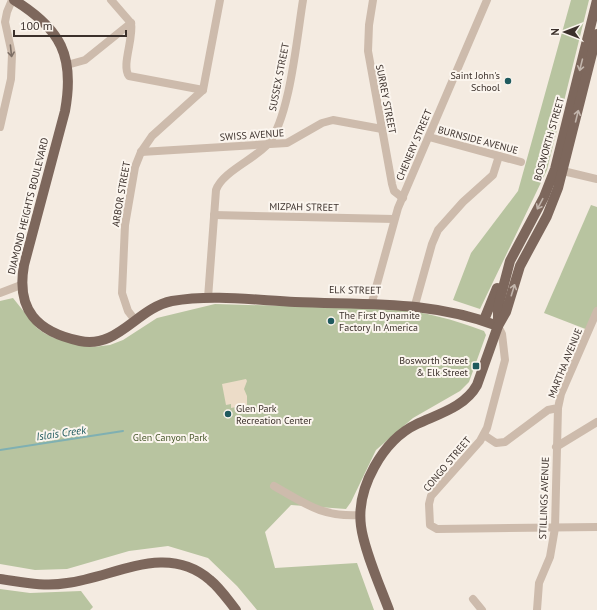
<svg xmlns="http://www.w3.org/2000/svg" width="597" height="610" viewBox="0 0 597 610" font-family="'PT Sans',sans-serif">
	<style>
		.green { fill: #b8c4a0 }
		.plaza { fill: #ecdcc8 }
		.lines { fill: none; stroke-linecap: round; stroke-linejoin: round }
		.stream { stroke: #7fb0b2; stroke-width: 2 }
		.minor { stroke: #cdbbac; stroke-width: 8 }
		.major { stroke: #7d675c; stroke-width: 10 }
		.oneway { stroke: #7d6f65 }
		.oneway2 { stroke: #c2b5ac }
		.poi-dot { fill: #1f5a5e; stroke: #fbf5ee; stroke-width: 1.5 }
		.labels { text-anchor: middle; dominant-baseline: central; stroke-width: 4; stroke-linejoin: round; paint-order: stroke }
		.poi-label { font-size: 10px; fill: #3b302b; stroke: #fbf5ee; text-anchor: end }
		.street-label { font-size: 10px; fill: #3b302b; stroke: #fbf5ee }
		.park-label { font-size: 10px; fill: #4a5a2e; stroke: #fbf5ee }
		.water-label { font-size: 11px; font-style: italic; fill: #1f5a5e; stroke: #fbf5ee }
	</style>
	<rect width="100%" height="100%" fill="#f4ebe1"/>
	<g class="green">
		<path d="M 571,0 L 589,0 L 547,170 L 480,309 L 453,300 L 471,253 L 518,191 Z"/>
		<path d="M 591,205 L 597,207 L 597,307 L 588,330 L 544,313 Z"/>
		<path d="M 13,298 L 37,328 L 44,333 L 54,338 L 93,347 L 110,345 L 123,340 L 157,318 L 215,304 L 392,309 C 426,312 452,319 484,331 L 486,335 L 469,382 L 460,391 L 413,418 L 376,450 L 351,502 L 346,509 L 291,505 L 265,532 L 275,568 L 357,563 L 374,610 L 257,610 L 237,586 L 208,558 L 168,546 L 129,551 L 67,569 L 35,570 L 0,564 L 0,301 Z"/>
		<path d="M 0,589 L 30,593 L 81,591 L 93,607 L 90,610 L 0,610 Z"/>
	</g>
	<path class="plaza" d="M 246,379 L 247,381 L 244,389 L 247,396 L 247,405 L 231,408 L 231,404 L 226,405 L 222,384 Z"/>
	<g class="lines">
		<path class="stream" d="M 0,450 L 123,431"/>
		<g class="minor">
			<path d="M 111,0 L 131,23"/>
			<path d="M 373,0 L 369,25 L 368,51 L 392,184 L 394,191 L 403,198"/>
			<path d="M 131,23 C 134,38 121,66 129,76 L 203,90"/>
			<path d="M 67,65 L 85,60 L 131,23"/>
			<path d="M 0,127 L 11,79 L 12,54 L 5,22 L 7,12 L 12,0"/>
			<path d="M 429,137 L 521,162"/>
			<path d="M 141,152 L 287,143 L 322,123 L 333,120 L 382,129"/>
			<path d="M 563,171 L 597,179"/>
			<path d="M 214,215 L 394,219"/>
			<path d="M 0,293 L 21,285"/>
			<path d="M 208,298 L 216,190 C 222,172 255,159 268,144 C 290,118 297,36 303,0"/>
			<path d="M 372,302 L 398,208 L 487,0"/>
			<path d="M 415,305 L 432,244 L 438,230 L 463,202 L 493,175 L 499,156"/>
			<path d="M 135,320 L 128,311 L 122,293 L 125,225 L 135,167 L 141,152 L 152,136 L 203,90 L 220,0"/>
			<path d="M 498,326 L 502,334 L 505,360 L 487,428 L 480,441 L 431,496 L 429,504 L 430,525 L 437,529 L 597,527"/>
			<path d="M 484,435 L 496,443 L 505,442 L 548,410 L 558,408 L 561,394 L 597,311"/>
			<path d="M 556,447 L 597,422"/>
			<path d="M 274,486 C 306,504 321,517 360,515"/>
			<path d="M 473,599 L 482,610"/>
			<path d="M 537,610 L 539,583 L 550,557 L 555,528 L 558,408"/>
		</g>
		<g class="major">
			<path d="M 14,0 C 61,29 75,56 65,111 L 24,265 C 16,310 37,332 80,341 C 118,349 137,308 172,301 C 212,294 255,300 295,302 C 366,305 430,300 498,326"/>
			<path d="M 484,320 L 497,288"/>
			<path d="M 498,324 L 498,307 L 510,261 L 544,197 L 555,169 L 597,0"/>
			<path d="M 0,579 C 22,582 44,587 67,583 C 115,577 166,542 210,580 C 220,588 228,600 236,610"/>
			<path d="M 389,610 C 380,586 364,550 361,526 C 356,488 383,440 417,424 C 438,414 465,407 477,385 L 498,326 L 506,312 L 520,266 L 547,216 L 558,188 L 597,34"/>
		</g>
	</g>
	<defs><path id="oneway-shaft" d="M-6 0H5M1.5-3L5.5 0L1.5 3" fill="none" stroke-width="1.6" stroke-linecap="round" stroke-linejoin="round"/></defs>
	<use class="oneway" href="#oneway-shaft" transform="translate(11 51) rotate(84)"/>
	<g class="oneway2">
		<use href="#oneway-shaft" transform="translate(581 65) rotate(104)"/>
		<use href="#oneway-shaft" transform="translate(577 116) rotate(-76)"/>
		<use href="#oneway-shaft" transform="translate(540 204) rotate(118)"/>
		<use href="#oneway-shaft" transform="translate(513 290) rotate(-73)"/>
	</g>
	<g class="poi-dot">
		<circle cx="508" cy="81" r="4"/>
		<circle cx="331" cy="321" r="4"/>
		<rect x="472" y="362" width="8" height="8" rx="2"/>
		<circle cx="228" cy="414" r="4"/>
	</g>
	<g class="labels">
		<g class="poi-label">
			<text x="500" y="75">Saint John's<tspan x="500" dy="12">School</tspan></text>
			<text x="339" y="315" text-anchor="start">The First Dynamite<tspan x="339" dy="12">Factory In America</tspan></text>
			<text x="468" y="360">Bosworth Street<tspan x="468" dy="12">&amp; Elk Street</tspan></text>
			<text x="236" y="408" text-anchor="start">Glen Park<tspan x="236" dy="12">Recreation Center</tspan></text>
		</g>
		<g class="street-label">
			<text transform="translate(279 77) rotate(-79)">SUSSEX STREET</text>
			<text transform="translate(386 99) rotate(79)">SURREY STREET</text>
			<text transform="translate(252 135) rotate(-4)">SWISS AVENUE</text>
			<text transform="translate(549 139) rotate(-74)">BOSWORTH STREET</text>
			<text transform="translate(478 140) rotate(15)">BURNSIDE AVENUE</text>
			<text transform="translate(414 145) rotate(-67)">CHENERY STREET</text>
			<text transform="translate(121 194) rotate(-80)">ARBOR STREET</text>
			<text transform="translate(28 206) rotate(-76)">DIAMOND HEIGHTS BOULEVARD</text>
			<text transform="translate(304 207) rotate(1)">MIZPAH STREET</text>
			<text transform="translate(355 290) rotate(1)">ELK STREET</text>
			<text transform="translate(565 363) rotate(-68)">MARTHA AVENUE</text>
			<text transform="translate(447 464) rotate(-50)">CONGO STREET</text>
			<text transform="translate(544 498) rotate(-88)">STILLINGS AVENUE</text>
		</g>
		<g class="park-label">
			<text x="170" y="437">Glen Canyon Park</text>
		</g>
		<g class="water-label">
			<text transform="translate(61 433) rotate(-8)">Islais Creek</text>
		</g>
	</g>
	<g transform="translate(565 32) rotate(270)" stroke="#fbf5ee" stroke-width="3" paint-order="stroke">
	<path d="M0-3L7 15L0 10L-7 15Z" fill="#3b302b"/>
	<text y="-6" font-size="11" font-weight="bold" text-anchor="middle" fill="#3b302b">N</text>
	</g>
	<path d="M14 30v6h112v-6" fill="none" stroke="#3b302b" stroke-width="2"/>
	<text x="20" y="30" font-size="12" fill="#3b302b" stroke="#fbf5ee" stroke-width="3" paint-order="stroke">100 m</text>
</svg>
